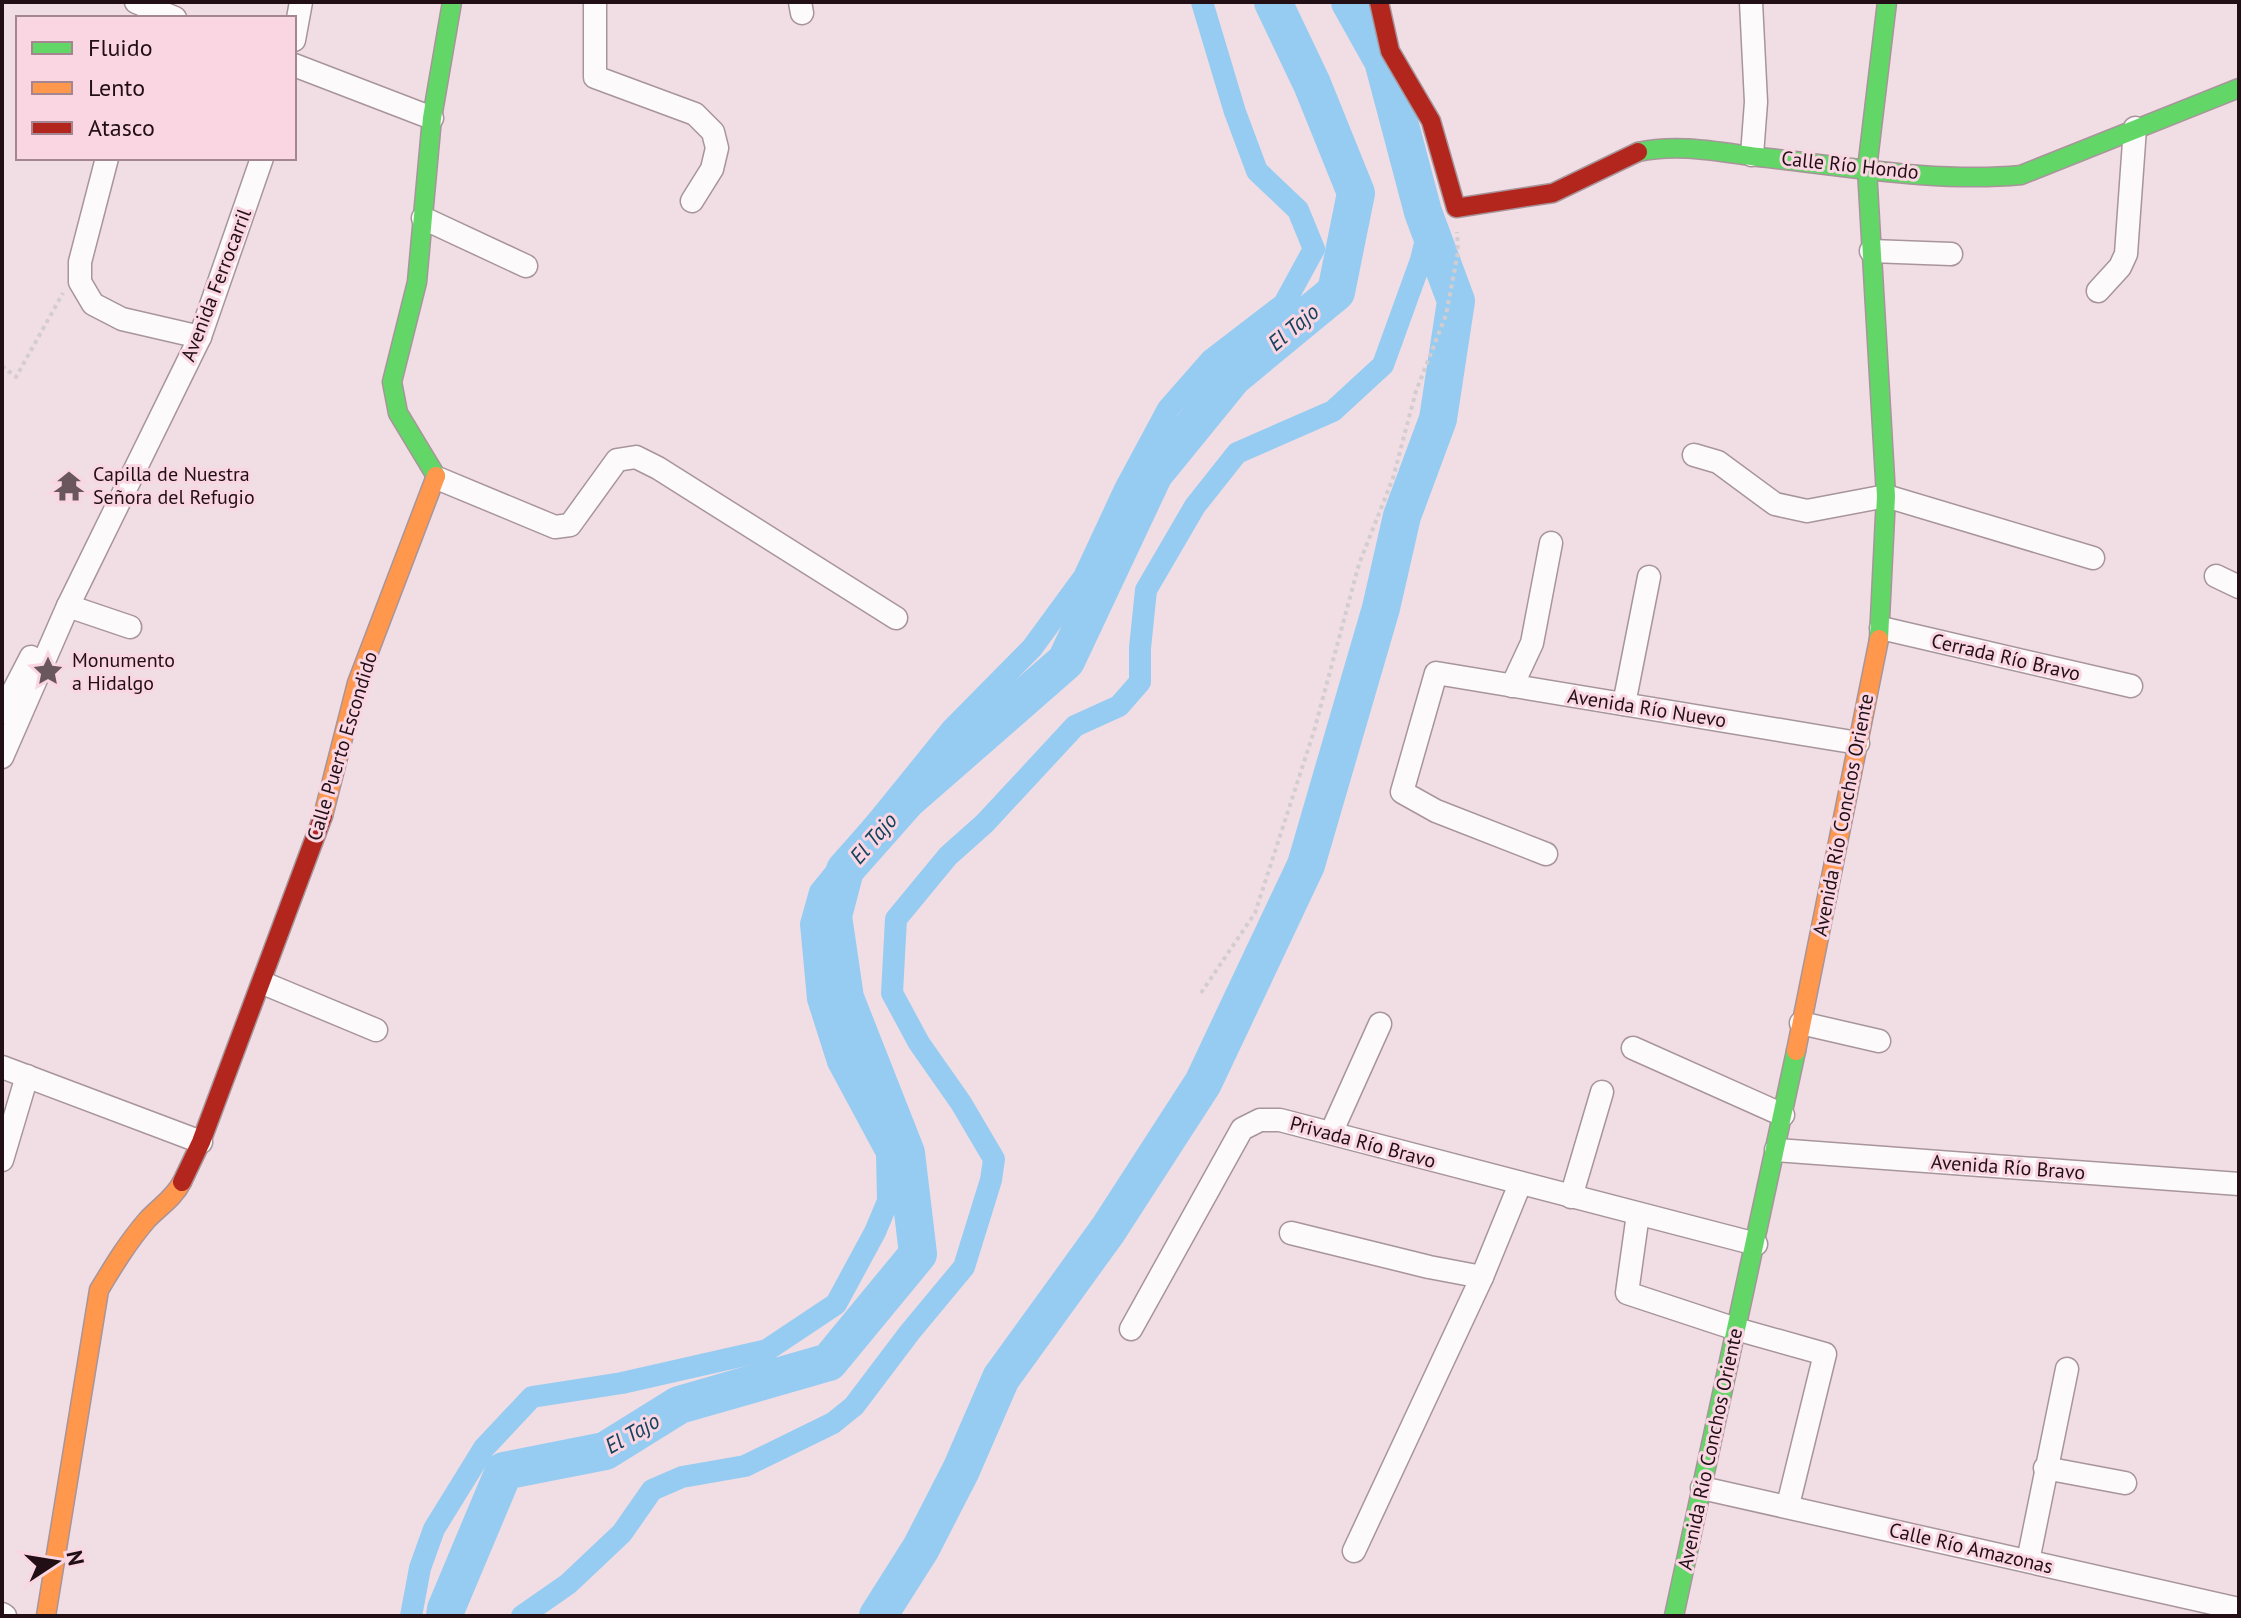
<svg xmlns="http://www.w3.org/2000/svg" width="2241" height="1618" viewBox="0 0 2241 1618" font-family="'PT Sans',sans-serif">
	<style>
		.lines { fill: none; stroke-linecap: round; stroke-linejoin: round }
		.canal { stroke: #97ccf2; stroke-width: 22 }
		.river { stroke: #97ccf2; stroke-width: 38 }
		.street-casing { stroke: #a7959b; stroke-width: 25 }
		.fast-casing { stroke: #a7959b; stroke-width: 21 }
		.slow-casing { stroke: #a7959b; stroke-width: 21 }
		.jam-casing { stroke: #a7959b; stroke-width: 21 }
		.path { stroke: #d3cdcf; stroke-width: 4; stroke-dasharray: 4 4; stroke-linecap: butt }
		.street { stroke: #fdfafb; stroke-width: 22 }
		.fast { stroke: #63d668; stroke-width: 18 }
		.slow { stroke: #ff974d; stroke-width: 18 }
		.jam { stroke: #b3261e; stroke-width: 18 }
		.labels { text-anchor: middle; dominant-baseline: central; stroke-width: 6; stroke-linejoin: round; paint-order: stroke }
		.street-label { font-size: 20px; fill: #220f16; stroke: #f9d6e1 }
		.poi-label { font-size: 20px; fill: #220f16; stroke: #f9d6e1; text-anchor: start }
		.water-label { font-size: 22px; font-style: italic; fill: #14435d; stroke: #f9d6e1 }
	</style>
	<rect width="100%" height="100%" fill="#f1dee4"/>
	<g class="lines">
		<g class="canal">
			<path d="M 411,1616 L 420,1568 L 434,1529 L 484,1448 L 532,1397 L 622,1383 L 767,1350 L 836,1304 L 875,1232 L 888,1201 L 887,1153 L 838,1062 L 818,999 L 811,924 L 820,892 L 952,729 L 1032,648 L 1084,577 L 1125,489 L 1168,409 L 1211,360 L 1284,304 L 1314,249 L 1298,210 L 1257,171 L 1235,112 L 1202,2"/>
			<path d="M 522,1616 L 568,1584 L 622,1533 L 652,1490 L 682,1477 L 745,1466 L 833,1423 L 854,1406 L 910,1332 L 964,1267 L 991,1180 L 994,1159 L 961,1103 L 919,1043 L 892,993 L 896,919 L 948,856 L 985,823 L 1075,726 L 1119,706 L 1140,682 L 1140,648 L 1146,590 L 1195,506 L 1237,453 L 1333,411 L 1383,365 L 1421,260 L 1429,227"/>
		</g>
		<g class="river">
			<path d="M 445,1616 L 446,1609 L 504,1471 L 605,1451 L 679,1405 L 829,1362 L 918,1254 L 906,1153 L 845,998 L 833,916 L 845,870 L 907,800 L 1066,661 L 1154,474 L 1233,377 L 1336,292 L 1356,193 L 1312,84 L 1273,2"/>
			<path d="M 878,1616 L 921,1548 L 961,1470 L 1001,1378 L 1108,1230 L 1203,1083 L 1306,865 L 1381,608 L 1402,516 L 1438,419 L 1456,301 L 1423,212 L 1383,61 L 1350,2"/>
		</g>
		<g class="street-casing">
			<g id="street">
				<path d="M 136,2 L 175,18"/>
				<path d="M 595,2 L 595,77 L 695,114 L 713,132 L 717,148 L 712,169 L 692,201"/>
				<path d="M 800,2 L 802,13"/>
				<path d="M 1751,2 L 1756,102 L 1752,155"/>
				<path d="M 294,40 L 301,2"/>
				<path d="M 294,65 L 432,118"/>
				<path d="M 107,158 L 80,262 L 80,282 L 93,304 L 122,319 L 200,337"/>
				<path d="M 423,218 L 526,266"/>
				<path d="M 1871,251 L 1951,254"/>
				<path d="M 2098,291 L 2120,267 L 2126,254 L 2135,128"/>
				<path d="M 1694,455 L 1718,462 L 1775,504 L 1807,511 L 1886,496 L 2093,558"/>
				<path d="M 437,478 L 555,527 L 570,525 L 617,460 L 636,457 L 658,468 L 896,618"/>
				<path d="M 2216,576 L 2239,587"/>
				<path d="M 68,606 L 130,627"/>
				<path d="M 1881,628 L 2131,686"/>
				<path d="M 1512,686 L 1532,643 L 1551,543"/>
				<path d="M 1624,704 L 1649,577"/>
				<path d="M 2,713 L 31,657"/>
				<path d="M 2,757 L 68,606 L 200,337 L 262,158"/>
				<path d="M 1546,854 L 1436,811 L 1402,792 L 1436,673 L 1858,743"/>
				<path d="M 263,983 L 376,1030"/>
				<path d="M 1801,1023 L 1879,1041"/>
				<path d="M 1633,1048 L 1783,1115"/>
				<path d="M 2,1067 L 201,1142"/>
				<path d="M 1331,1133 L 1380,1024"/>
				<path d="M 1776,1150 L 2239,1184"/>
				<path d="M 2,1160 L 27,1076"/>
				<path d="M 1571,1197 L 1602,1092"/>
				<path d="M 1638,1214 L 1627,1293 L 1736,1329 L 1825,1354 L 1788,1505"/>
				<path d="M 1291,1233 L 1429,1267 L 1482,1277"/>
				<path d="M 1131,1329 L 1242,1129 L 1260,1120 L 1280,1120 L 1756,1244"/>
				<path d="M 2045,1468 L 2125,1483"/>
				<path d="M 1702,1488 L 2239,1609"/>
				<path d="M 1354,1551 L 1482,1277 L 1520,1184"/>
				<path d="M 2028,1561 L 2067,1369"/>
				<path d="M 2,1614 L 5,1616"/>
			</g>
		</g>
		<g class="fast-casing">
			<g id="fast">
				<path d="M 1638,152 C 1678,143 1719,152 1759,157 C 1843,166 1938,183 2021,175 L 2239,88"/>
				<path d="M 436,476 L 398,413 L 392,382 L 417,282 L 432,118 L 452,2"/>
				<path d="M 1879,639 L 1886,496 L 1867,169 L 1887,2"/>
				<path d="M 1674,1616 L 1796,1051"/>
			</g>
		</g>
		<g class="slow-casing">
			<g id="slow">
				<path d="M 323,816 L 357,683 L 436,476"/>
				<path d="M 1796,1051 L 1879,639"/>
				<path d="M 46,1616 L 99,1290 C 114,1265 128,1242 147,1220 C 159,1207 174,1198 182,1182"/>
			</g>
		</g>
		<g class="jam-casing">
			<g id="jam">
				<path d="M 1379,2 L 1390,51 L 1431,121 L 1456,208 L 1553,193 L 1638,152"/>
				<path d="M 182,1182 L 201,1142 L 323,816"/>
			</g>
		</g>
		<g class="path">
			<path d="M 2,366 L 16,377 L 63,293"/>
			<path d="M 1201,993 L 1255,913 L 1314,731 L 1359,564 L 1393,478 L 1416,391 L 1446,315 L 1458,252 L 1457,232"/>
		</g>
		<use href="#street" class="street"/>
		<use href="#fast" class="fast"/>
		<use href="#slow" class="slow"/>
		<use href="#jam" class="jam"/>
	</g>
	<defs>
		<g id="temple-bare" transform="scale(2.4)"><path d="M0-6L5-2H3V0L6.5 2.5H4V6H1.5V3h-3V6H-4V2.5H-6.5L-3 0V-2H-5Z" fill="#6a575e" stroke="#f9d6e1" stroke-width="2.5" paint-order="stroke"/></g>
		<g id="sight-bare" transform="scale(2.4)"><path d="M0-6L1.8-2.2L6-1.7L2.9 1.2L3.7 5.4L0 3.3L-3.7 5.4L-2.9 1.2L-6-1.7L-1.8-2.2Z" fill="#6a575e" stroke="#f9d6e1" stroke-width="2.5" paint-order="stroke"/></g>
	</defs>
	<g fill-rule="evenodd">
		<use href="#temple-bare" x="69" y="486"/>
		<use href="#sight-bare" x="48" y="671"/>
	</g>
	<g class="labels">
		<g class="street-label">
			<text transform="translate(1850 165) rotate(6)">Calle Río Hondo</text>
			<text transform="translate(216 285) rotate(-69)">Avenida Ferrocarril</text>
			<text transform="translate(2006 657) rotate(13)">Cerrada Río Bravo</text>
			<text transform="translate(1647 708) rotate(9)">Avenida Río Nuevo</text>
			<text transform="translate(342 746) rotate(-73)">Calle Puerto Escondido</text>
			<text transform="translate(1843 815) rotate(-79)">Avenida Río Conchos Oriente</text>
			<text transform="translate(1363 1142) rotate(15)">Privada Río Bravo</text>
			<text transform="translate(2008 1167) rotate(4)">Avenida Río Bravo</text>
			<text transform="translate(1710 1449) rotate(-78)">Avenida Río Conchos Oriente</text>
			<text transform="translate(1971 1548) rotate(13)">Calle Río Amazonas</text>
		</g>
		<g class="poi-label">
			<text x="93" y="474">Capilla de Nuestra<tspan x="93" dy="23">Señora del Refugio</tspan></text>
			<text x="72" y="660">Monumento<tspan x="72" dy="23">a Hidalgo</tspan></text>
		</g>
		<g class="water-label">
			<text transform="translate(1293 327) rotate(-40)">El Tajo</text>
			<text transform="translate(873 838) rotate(-49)">El Tajo</text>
			<text transform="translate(632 1433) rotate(-30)">El Tajo</text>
		</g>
	</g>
	<rect width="2241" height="1618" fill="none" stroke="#220f16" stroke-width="8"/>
	<rect x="16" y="16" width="280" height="144" fill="#f9d6e1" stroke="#a38690" stroke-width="2"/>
	<rect x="32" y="42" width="40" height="12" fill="#63d668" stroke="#a38690" stroke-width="2"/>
	<text x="88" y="56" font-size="24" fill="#220f16">Fluido</text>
	<rect x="32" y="82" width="40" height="12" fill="#ff974d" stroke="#a38690" stroke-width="2"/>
	<text x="88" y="96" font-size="24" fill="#220f16">Lento</text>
	<rect x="32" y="122" width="40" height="12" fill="#b3261e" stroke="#a38690" stroke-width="2"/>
	<text x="88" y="136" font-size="24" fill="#220f16">Atasco</text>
	<g transform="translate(56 1562) rotate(78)" stroke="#f9d6e1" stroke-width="6" paint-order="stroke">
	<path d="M0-6L14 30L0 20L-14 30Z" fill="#220f16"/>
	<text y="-12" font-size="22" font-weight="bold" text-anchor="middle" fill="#220f16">N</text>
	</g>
</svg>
